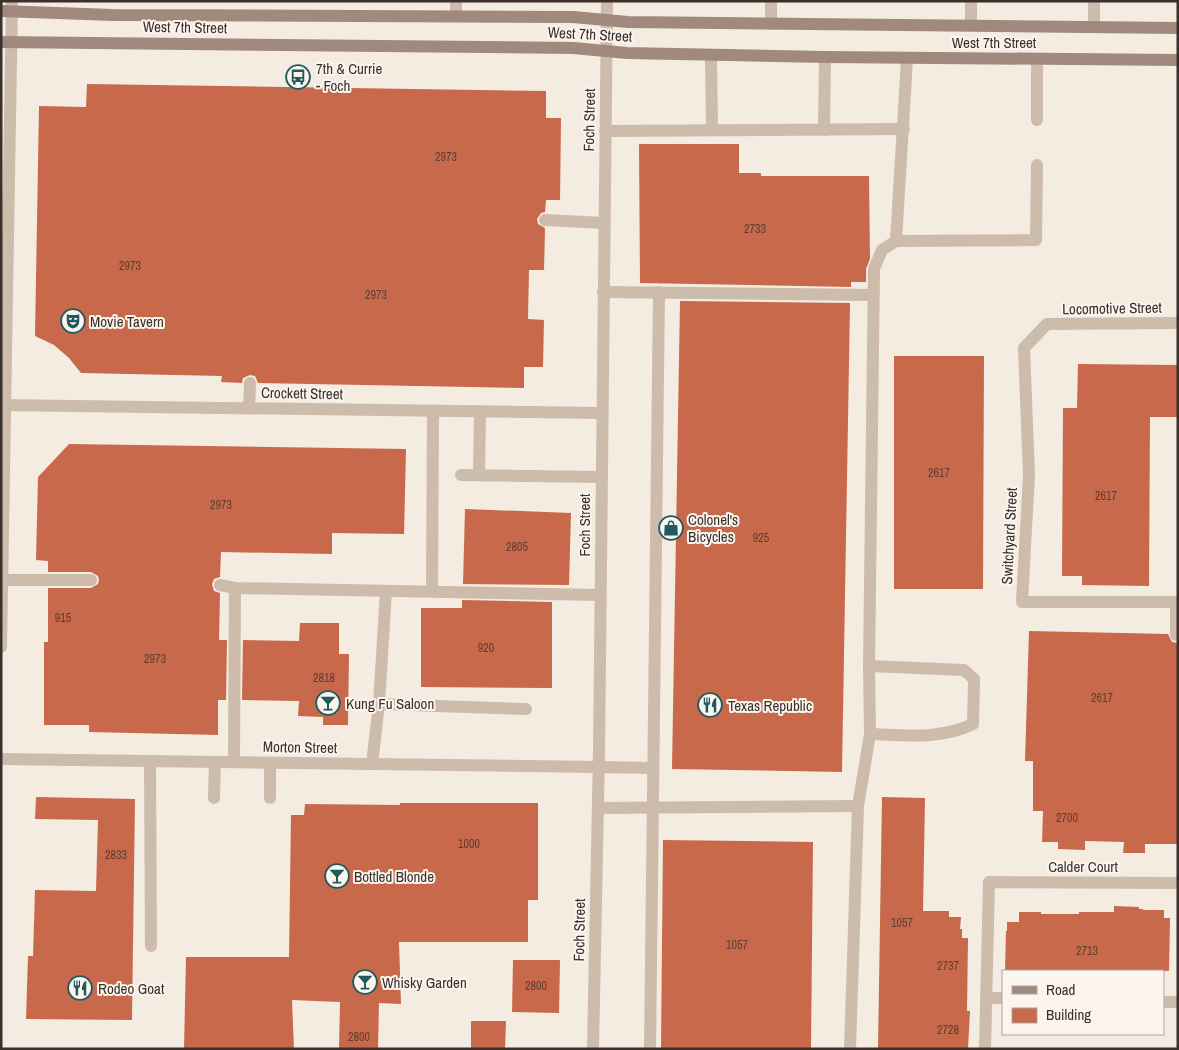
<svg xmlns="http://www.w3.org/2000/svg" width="1179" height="1050" viewBox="0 0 1179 1050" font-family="'Archivo Narrow',sans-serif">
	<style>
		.building { fill: #c8694b }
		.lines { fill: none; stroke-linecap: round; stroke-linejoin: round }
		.service { stroke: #cdbbac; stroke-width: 12 }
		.minor { stroke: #cdbbac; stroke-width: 12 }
		.secondary { stroke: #a18a7d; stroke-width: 12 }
		.labels { text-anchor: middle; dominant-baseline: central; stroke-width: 4; stroke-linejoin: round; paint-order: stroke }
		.number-label { font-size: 12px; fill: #5e3e33 }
		.street-label { font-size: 15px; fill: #3b302b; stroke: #fbf5ee }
		.poi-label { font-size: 15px; fill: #3b302b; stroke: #fbf5ee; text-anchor: start }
	</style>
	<rect width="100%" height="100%" fill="#f4ebe1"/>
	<g class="building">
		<path d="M 87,84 L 546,91 L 546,118 L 561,118 L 560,200 L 546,200 L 545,212 L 541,213 L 537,219 L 538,224 L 545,228 L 544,270 L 529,270 L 528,319 L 544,320 L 543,367 L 524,367 L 524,388 L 258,383 L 255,376 L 250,375 L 243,378 L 242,383 L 221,382 L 222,376 L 81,373 L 69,358 L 54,345 L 35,336 L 39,106 L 86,107 Z"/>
		<path d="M 639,144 L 739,144 L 739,173 L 761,173 L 761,176 L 869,176 L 870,259 L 866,269 L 866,282 L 851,282 L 851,287 L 640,283 Z"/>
		<path d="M 680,301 L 850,303 L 842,772 L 672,769 Z"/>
		<path d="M 894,356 L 984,356 L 983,589 L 894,589 Z"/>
		<path d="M 1078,364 L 1178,365 L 1178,417 L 1150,417 L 1149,586 L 1082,585 L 1082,576 L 1062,576 L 1063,408 L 1077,408 Z"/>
		<path d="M 69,444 L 406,449 L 404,534 L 332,533 L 332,554 L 221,552 L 220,577 L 214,579 L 212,584 L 214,591 L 220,593 L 219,640 L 227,640 L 226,700 L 218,700 L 218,735 L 89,732 L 89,725 L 44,725 L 44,642 L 48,642 L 48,588 L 91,588 L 98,584 L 99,580 L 98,576 L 91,572 L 48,572 L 48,561 L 36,560 L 38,477 Z"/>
		<path d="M 465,509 L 571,513 L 569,585 L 463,584 Z"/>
		<path d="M 462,600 L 552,602 L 552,688 L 421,687 L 421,608 L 462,608 Z"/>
		<path d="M 300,623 L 339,623 L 339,654 L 349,654 L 348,725 L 323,725 L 323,717 L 298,716 L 299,701 L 242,700 L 243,640 L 299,641 Z"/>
		<path d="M 1029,631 L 1168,634 L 1172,642 L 1178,643 L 1178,844 L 1145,844 L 1145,853 L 1123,853 L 1124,842 L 1085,841 L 1085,850 L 1058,849 L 1058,842 L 1042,842 L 1043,811 L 1033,811 L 1033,761 L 1025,761 Z"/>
		<path d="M 36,797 L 135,799 L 132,1020 L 26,1019 L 28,956 L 33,956 L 35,890 L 96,891 L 98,820 L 35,819 Z"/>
		<path d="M 882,797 L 925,798 L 923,911 L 949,911 L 949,917 L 961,917 L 960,929 L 962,929 L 962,938 L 968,938 L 967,1011 L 970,1011 L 968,1049 L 878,1049 Z"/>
		<path d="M 400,803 L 538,803 L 538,900 L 528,900 L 528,942 L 399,942 L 401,1004 L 379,1003 L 378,1049 L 339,1049 L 340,1002 L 292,1000 L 294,1049 L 184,1049 L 186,957 L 289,957 L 291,815 L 304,815 L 305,804 L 400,805 Z"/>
		<path d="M 663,840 L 813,842 L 811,1049 L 661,1049 Z"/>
		<path d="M 1114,906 L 1139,907 L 1139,909 L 1143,909 L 1143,910 L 1164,910 L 1164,918 L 1170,918 L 1169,971 L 1005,971 L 1006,931 L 1007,931 L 1007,922 L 1019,922 L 1019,912 L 1041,912 L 1041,914 L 1079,914 L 1079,912 L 1114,912 Z"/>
		<path d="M 513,960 L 560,960 L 559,1013 L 512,1012 Z"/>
		<path d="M 471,1021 L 506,1021 L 505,1049 L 471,1049 Z"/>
	</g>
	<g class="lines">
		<g class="service">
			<path d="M 971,1 L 971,25"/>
			<path d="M 456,16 L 456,1"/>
			<path d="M 771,24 L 771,1"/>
			<path d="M 1094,26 L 1094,1"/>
			<path d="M 711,55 L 712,130"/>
			<path d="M 1037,59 L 1037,120"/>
			<path d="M 824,130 L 825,57"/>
			<path d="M 605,131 L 904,129"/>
			<path d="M 545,220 L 604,223"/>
			<path d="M 896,241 L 907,59"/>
			<path d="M 603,292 L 874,295"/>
			<path d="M 1178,323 L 1047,324 L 1024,348 L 1029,475 L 1022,602 L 1178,602"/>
			<path d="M 249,408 L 250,383"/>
			<path d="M 461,475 L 601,477"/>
			<path d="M 479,475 L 480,411"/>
			<path d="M 1,580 L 91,580"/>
			<path d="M 220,585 L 235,588 L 600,595"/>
			<path d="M 432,591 L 433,411"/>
			<path d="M 1176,602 L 1176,635"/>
			<path d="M 869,666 L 964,670 L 974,679 L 973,724 C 940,740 905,735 870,734"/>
			<path d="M 379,704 L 526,709"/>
			<path d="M 150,761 L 151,946"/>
			<path d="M 234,762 L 235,588"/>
			<path d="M 372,764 L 379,704 L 386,591"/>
			<path d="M 598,767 L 653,768"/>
			<path d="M 214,798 L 215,762"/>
			<path d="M 270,798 L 270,763"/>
			<path d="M 598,808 L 858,806"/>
			<path d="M 986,998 L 1003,998"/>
			<path d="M 1163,1002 L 1178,1002"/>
			<path d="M 650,1049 L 659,292"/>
			<path d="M 850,1049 L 858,806 L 870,734 L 869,666 L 874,269 L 882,250 L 896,241 L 1036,240 L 1037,165"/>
		</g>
		<g class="minor">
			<path d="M 1,405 L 602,413"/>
			<path d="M 1,647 L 12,1"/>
			<path d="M 1,759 L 598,767"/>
			<path d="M 593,1049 L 599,752 L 607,1"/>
			<path d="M 985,1049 L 989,882 L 1178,883"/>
		</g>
		<g class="secondary">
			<path d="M 1,11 L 113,15 L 573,17 L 628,22 L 1178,28"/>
			<path d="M 1,42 L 573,48 L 627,53 L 825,57 L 1178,60"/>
		</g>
	</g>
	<defs>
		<g id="bus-ring" transform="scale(1.25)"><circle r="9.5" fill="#fbf5ee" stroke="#1f5a5e" stroke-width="1.5"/><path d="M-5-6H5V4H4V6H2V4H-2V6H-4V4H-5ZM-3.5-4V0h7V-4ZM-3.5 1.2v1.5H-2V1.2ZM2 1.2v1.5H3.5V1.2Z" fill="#1f5a5e"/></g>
		<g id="theatre-ring" transform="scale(1.25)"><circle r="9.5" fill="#fbf5ee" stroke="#1f5a5e" stroke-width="1.5"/><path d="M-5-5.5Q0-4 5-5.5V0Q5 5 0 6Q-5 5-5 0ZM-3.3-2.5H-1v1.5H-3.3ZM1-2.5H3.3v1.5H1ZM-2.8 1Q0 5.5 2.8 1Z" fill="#1f5a5e"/></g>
		<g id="shop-ring" transform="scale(1.25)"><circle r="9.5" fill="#fbf5ee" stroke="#1f5a5e" stroke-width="1.5"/><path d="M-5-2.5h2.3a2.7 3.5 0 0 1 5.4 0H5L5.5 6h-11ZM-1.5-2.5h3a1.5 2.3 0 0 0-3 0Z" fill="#1f5a5e"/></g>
		<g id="bar-ring" transform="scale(1.25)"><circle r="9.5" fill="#fbf5ee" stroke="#1f5a5e" stroke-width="1.5"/><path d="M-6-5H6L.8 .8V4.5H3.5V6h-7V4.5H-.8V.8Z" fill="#1f5a5e"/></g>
		<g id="restaurant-ring" transform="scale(1.25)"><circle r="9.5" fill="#fbf5ee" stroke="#1f5a5e" stroke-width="1.5"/><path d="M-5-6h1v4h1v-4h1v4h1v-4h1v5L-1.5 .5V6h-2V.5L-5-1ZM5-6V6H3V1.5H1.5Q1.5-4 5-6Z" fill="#1f5a5e"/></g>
	</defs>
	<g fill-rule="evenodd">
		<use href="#bus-ring" x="298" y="77"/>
		<use href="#theatre-ring" x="73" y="321"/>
		<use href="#shop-ring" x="671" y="528"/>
		<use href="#bar-ring" x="328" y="703"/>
		<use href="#restaurant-ring" x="710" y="705"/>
		<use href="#bar-ring" x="337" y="876"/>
		<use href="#bar-ring" x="365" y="982"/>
		<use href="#restaurant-ring" x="80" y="988"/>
	</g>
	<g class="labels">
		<g class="number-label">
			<text x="446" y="157">2973</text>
			<text x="755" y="229">2733</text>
			<text x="130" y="266">2973</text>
			<text x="376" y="295">2973</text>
			<text x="939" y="473">2617</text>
			<text x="1106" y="496">2617</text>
			<text x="221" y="505">2973</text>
			<text x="761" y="538">925</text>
			<text x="517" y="547">2805</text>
			<text x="63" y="618">915</text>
			<text x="486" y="648">920</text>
			<text x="155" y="659">2973</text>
			<text x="324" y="678">2818</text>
			<text x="1102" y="698">2617</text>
			<text x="1067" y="818">2700</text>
			<text x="469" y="844">1000</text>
			<text x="116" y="855">2833</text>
			<text x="902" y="923">1057</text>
			<text x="737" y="945">1057</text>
			<text x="1087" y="951">2713</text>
			<text x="948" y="966">2737</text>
			<text x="536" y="986">2800</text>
			<text x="948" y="1030">2728</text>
			<text x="359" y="1037">2800</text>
		</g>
		<g class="street-label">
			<text transform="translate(185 27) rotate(1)">West 7th Street</text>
			<text transform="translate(590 34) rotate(3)">West 7th Street</text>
			<text x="994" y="42">West 7th Street</text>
			<text transform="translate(589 120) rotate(-89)">Foch Street</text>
			<text transform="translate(1112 308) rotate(-1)">Locomotive Street</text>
			<text transform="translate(302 393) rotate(1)">Crockett Street</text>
			<text transform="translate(584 525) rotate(-90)">Foch Street</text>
			<text transform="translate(1009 536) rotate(-87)">Switchyard Street</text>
			<text transform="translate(300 747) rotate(1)">Morton Street</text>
			<text x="1083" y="866">Calder Court</text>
			<text transform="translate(579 930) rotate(-89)">Foch Street</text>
		</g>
		<g class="poi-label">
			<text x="316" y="68">7th &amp; Currie<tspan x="316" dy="17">- Foch</tspan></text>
			<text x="90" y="321">Movie Tavern</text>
			<text x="688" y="519">Colonel's<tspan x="688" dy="17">Bicycles</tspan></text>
			<text x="346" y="703">Kung Fu Saloon</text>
			<text x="728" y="705">Texas Republic</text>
			<text x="354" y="876">Bottled Blonde</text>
			<text x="382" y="982">Whisky Garden</text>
			<text x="98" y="988">Rodeo Goat</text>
		</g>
	</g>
	<rect width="1179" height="1050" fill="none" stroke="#3b302b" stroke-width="5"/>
	<rect x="1002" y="970" width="162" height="65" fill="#fbf5ee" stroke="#aea6a0"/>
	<rect x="1012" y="986" width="25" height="8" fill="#a18a7d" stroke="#aea6a0"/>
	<text x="1046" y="995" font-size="15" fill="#3b302b">Road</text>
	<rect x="1012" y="1008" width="25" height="15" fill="#c8694b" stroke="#aea6a0"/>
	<text x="1046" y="1020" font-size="15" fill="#3b302b">Building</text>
</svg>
